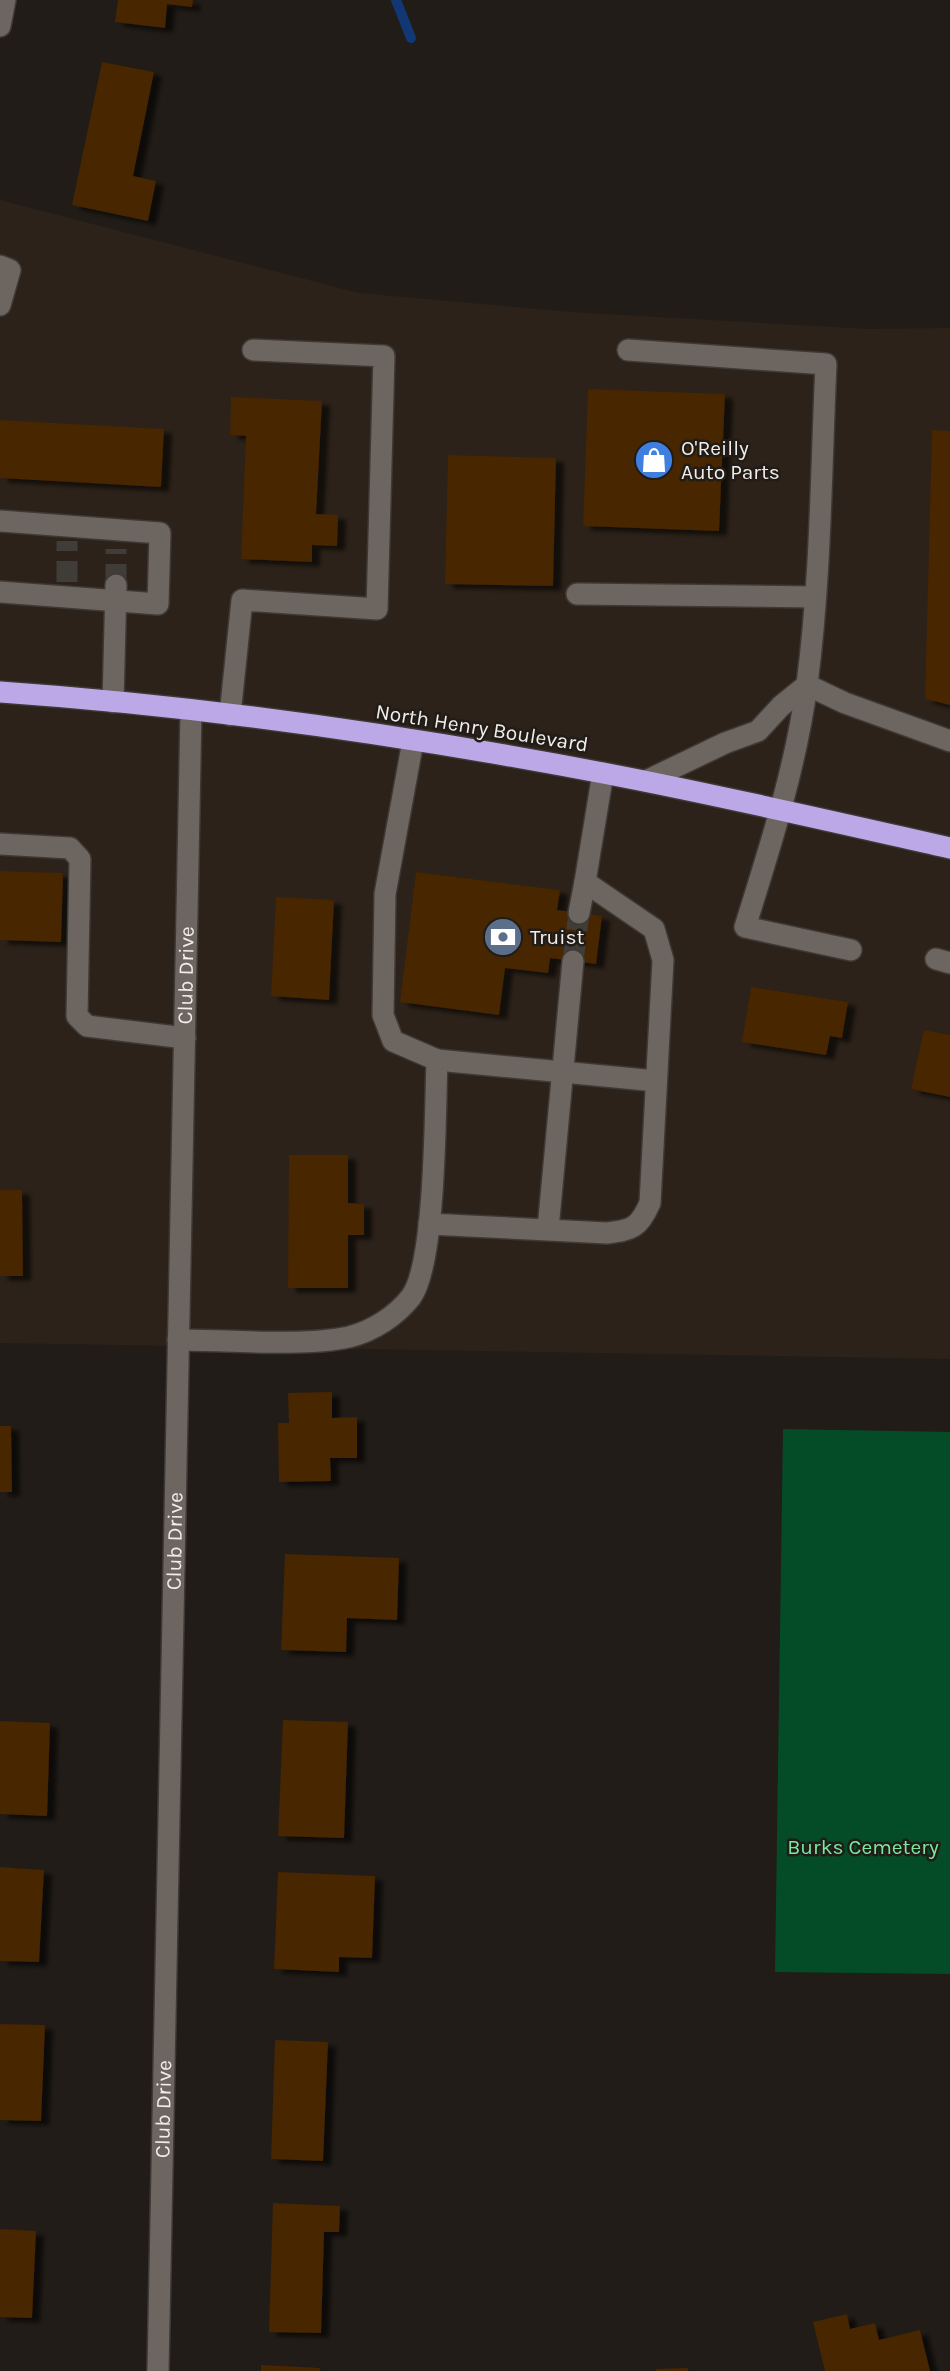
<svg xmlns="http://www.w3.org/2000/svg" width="950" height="2371" viewBox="0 0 950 2371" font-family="Karla,sans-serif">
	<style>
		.built { fill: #2c2219 }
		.green { fill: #044c27 }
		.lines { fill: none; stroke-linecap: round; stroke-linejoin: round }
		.stream { stroke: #113775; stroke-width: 10 }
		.building { fill: #462500; filter: url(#shadow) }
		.minor-tunnel { stroke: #403c37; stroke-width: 21; stroke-dasharray: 21 10; stroke-linecap: butt }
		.minor-casing { stroke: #3d3937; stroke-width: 24 }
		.highway-casing { stroke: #3d3937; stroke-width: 24 }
		.minor { stroke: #6c6560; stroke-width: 21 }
		.highway { stroke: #bca8e7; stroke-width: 21 }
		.labels { text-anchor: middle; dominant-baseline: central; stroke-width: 5; stroke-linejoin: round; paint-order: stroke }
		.poi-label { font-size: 21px; fill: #f1eeea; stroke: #211c17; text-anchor: start }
		.street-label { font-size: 21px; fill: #f1eeea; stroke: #211c17 }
		.park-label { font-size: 21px; fill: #7ae9a0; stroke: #211c17 }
	</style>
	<defs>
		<filter id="shadow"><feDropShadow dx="8" dy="4.5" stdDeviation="2" flood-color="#0009"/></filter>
	</defs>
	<rect width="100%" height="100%" fill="#211c17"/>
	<path class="built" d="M 0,200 L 359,293 L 570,312 L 868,329 L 950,328 L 950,1359 L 0,1343 Z"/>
	<path class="green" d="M 783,1429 L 950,1432 L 950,1974 L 775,1972 Z"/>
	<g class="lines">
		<path class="stream" d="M 396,0 L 411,38"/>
	</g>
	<g class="building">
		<path d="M 118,0 L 193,0 L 192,7 L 167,4 L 165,28 L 115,22 Z"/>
		<path d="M 102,62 L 154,72 L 133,176 L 156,181 L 148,221 L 72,205 Z"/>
		<path d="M 588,389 L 725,394 L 719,531 L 583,526 Z"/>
		<path d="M 231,397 L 322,401 L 316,514 L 338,515 L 337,546 L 312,545 L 312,562 L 241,559 L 246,436 L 230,435 Z"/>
		<path d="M 0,420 L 164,429 L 161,487 L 0,478 Z"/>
		<path d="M 932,430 L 950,431 L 950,705 L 925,699 Z"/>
		<path d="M 448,455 L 556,458 L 553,586 L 445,584 Z"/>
		<path d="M 0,871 L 63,873 L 61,942 L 0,940 Z"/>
		<path d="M 416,872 L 560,890 L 557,910 L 602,916 L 596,964 L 550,958 L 548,973 L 505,968 L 499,1015 L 400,1002 Z"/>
		<path d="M 276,897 L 334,900 L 329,1000 L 271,996 Z"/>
		<path d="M 751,987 L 848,1002 L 842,1038 L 830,1036 L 826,1055 L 742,1042 Z"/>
		<path d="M 924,1030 L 950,1035 L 950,1097 L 911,1089 Z"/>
		<path d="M 289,1155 L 348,1155 L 348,1203 L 364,1204 L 364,1235 L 348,1235 L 348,1288 L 288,1288 Z"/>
		<path d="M 0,1190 L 22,1190 L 23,1276 L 0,1276 Z"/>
		<path d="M 332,1392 L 332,1418 L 357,1417 L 357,1458 L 330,1458 L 331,1481 L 279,1482 L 278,1423 L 289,1423 L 288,1393 Z"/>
		<path d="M 0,1426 L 11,1426 L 12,1492 L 0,1492 Z"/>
		<path d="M 285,1554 L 399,1558 L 397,1620 L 347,1618 L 346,1652 L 281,1650 Z"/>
		<path d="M 283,1720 L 348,1722 L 344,1838 L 278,1836 Z"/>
		<path d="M 0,1721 L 50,1723 L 47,1816 L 0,1814 Z"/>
		<path d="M 0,1867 L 44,1870 L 39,1962 L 0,1961 Z"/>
		<path d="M 278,1872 L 375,1876 L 372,1958 L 339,1957 L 339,1972 L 274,1969 Z"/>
		<path d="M 0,2024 L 45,2025 L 41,2121 L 0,2120 Z"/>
		<path d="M 275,2040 L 328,2042 L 323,2161 L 271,2159 Z"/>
		<path d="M 273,2203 L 340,2206 L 339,2232 L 324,2232 L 321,2333 L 269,2332 Z"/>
		<path d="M 0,2229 L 36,2231 L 32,2318 L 0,2317 Z"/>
		<path d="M 847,2314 L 850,2329 L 875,2323 L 879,2340 L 920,2330 L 930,2371 L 825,2371 L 813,2322 Z"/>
		<path d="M 261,2365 L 320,2368 L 320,2371 L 261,2371 Z"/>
		<path d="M 688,2368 L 688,2371 L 656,2371 L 656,2369 Z"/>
	</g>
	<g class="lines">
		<g class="minor-tunnel">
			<path d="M 67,582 L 67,541"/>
			<path d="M 116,585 L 116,549"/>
			<path d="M 573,961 L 579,913"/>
		</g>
		<g class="minor-casing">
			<g id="minor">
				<path d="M 0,26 L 5,0"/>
				<path d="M 0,266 L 10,270 L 0,305"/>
				<path d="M 628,350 L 826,364 C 821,470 821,578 807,684 C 796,767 770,847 745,927 L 851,950"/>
				<path d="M 0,521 L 160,533 L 158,604 L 0,592"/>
				<path d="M 577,594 L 815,597"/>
				<path d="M 113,702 L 116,585"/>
				<path d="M 230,715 L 242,600 L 377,609 L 384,356 L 253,350"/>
				<path d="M 646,781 L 725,743 L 758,731 L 781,706 L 807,685 L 845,703 L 950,741"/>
				<path d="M 0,844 L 70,848 L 80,859 L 77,1016 L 87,1026 L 185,1038"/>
				<path d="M 579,913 L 585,882"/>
				<path d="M 936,959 L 950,963"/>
				<path d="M 437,1060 L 656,1081"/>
				<path d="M 429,1224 L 607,1233 C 632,1230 639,1228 650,1203 L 663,960 L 654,929 L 585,882 L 603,773"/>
				<path d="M 548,1229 L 573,961"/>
				<path d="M 178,1340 C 228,1340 302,1347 349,1337 C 373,1331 396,1316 411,1297 C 436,1263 435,1109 437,1060 L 393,1041 L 383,1015 L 385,894 L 413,741"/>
				<path id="s1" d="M 158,2371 L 191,711"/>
			</g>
		</g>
		<g class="highway-casing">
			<path id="highway" d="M 0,692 C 202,706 404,735 603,773 C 719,795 835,822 950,848"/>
		</g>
		<use href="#minor" class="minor"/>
		<use href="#highway" class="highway"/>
	</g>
	<defs>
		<g id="shop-disc" transform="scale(2.0125)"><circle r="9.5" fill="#3f7fe0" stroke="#211c17"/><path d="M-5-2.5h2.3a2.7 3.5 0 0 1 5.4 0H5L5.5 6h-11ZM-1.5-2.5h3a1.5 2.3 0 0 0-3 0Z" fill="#fff"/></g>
		<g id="bank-disc" transform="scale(2.0125)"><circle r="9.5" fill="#5c6f8a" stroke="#211c17"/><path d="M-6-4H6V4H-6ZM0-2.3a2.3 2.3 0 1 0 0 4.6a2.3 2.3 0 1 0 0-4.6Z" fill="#fff"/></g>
	</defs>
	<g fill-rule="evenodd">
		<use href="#shop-disc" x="654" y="460"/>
		<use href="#bank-disc" x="503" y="937"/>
	</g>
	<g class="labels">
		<g class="poi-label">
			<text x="681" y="448">O'Reilly<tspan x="681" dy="24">Auto Parts</tspan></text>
			<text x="530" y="937">Truist</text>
		</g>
		<g class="street-label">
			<text transform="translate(482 728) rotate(9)">North Henry Boulevard</text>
			<text stroke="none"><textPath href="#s1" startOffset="1396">Club Drive</textPath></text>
			<text stroke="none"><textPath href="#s1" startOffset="830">Club Drive</textPath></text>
			<text stroke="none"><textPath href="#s1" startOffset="262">Club Drive</textPath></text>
		</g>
		<g class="park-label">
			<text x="863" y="1847">Burks Cemetery</text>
		</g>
	</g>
</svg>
